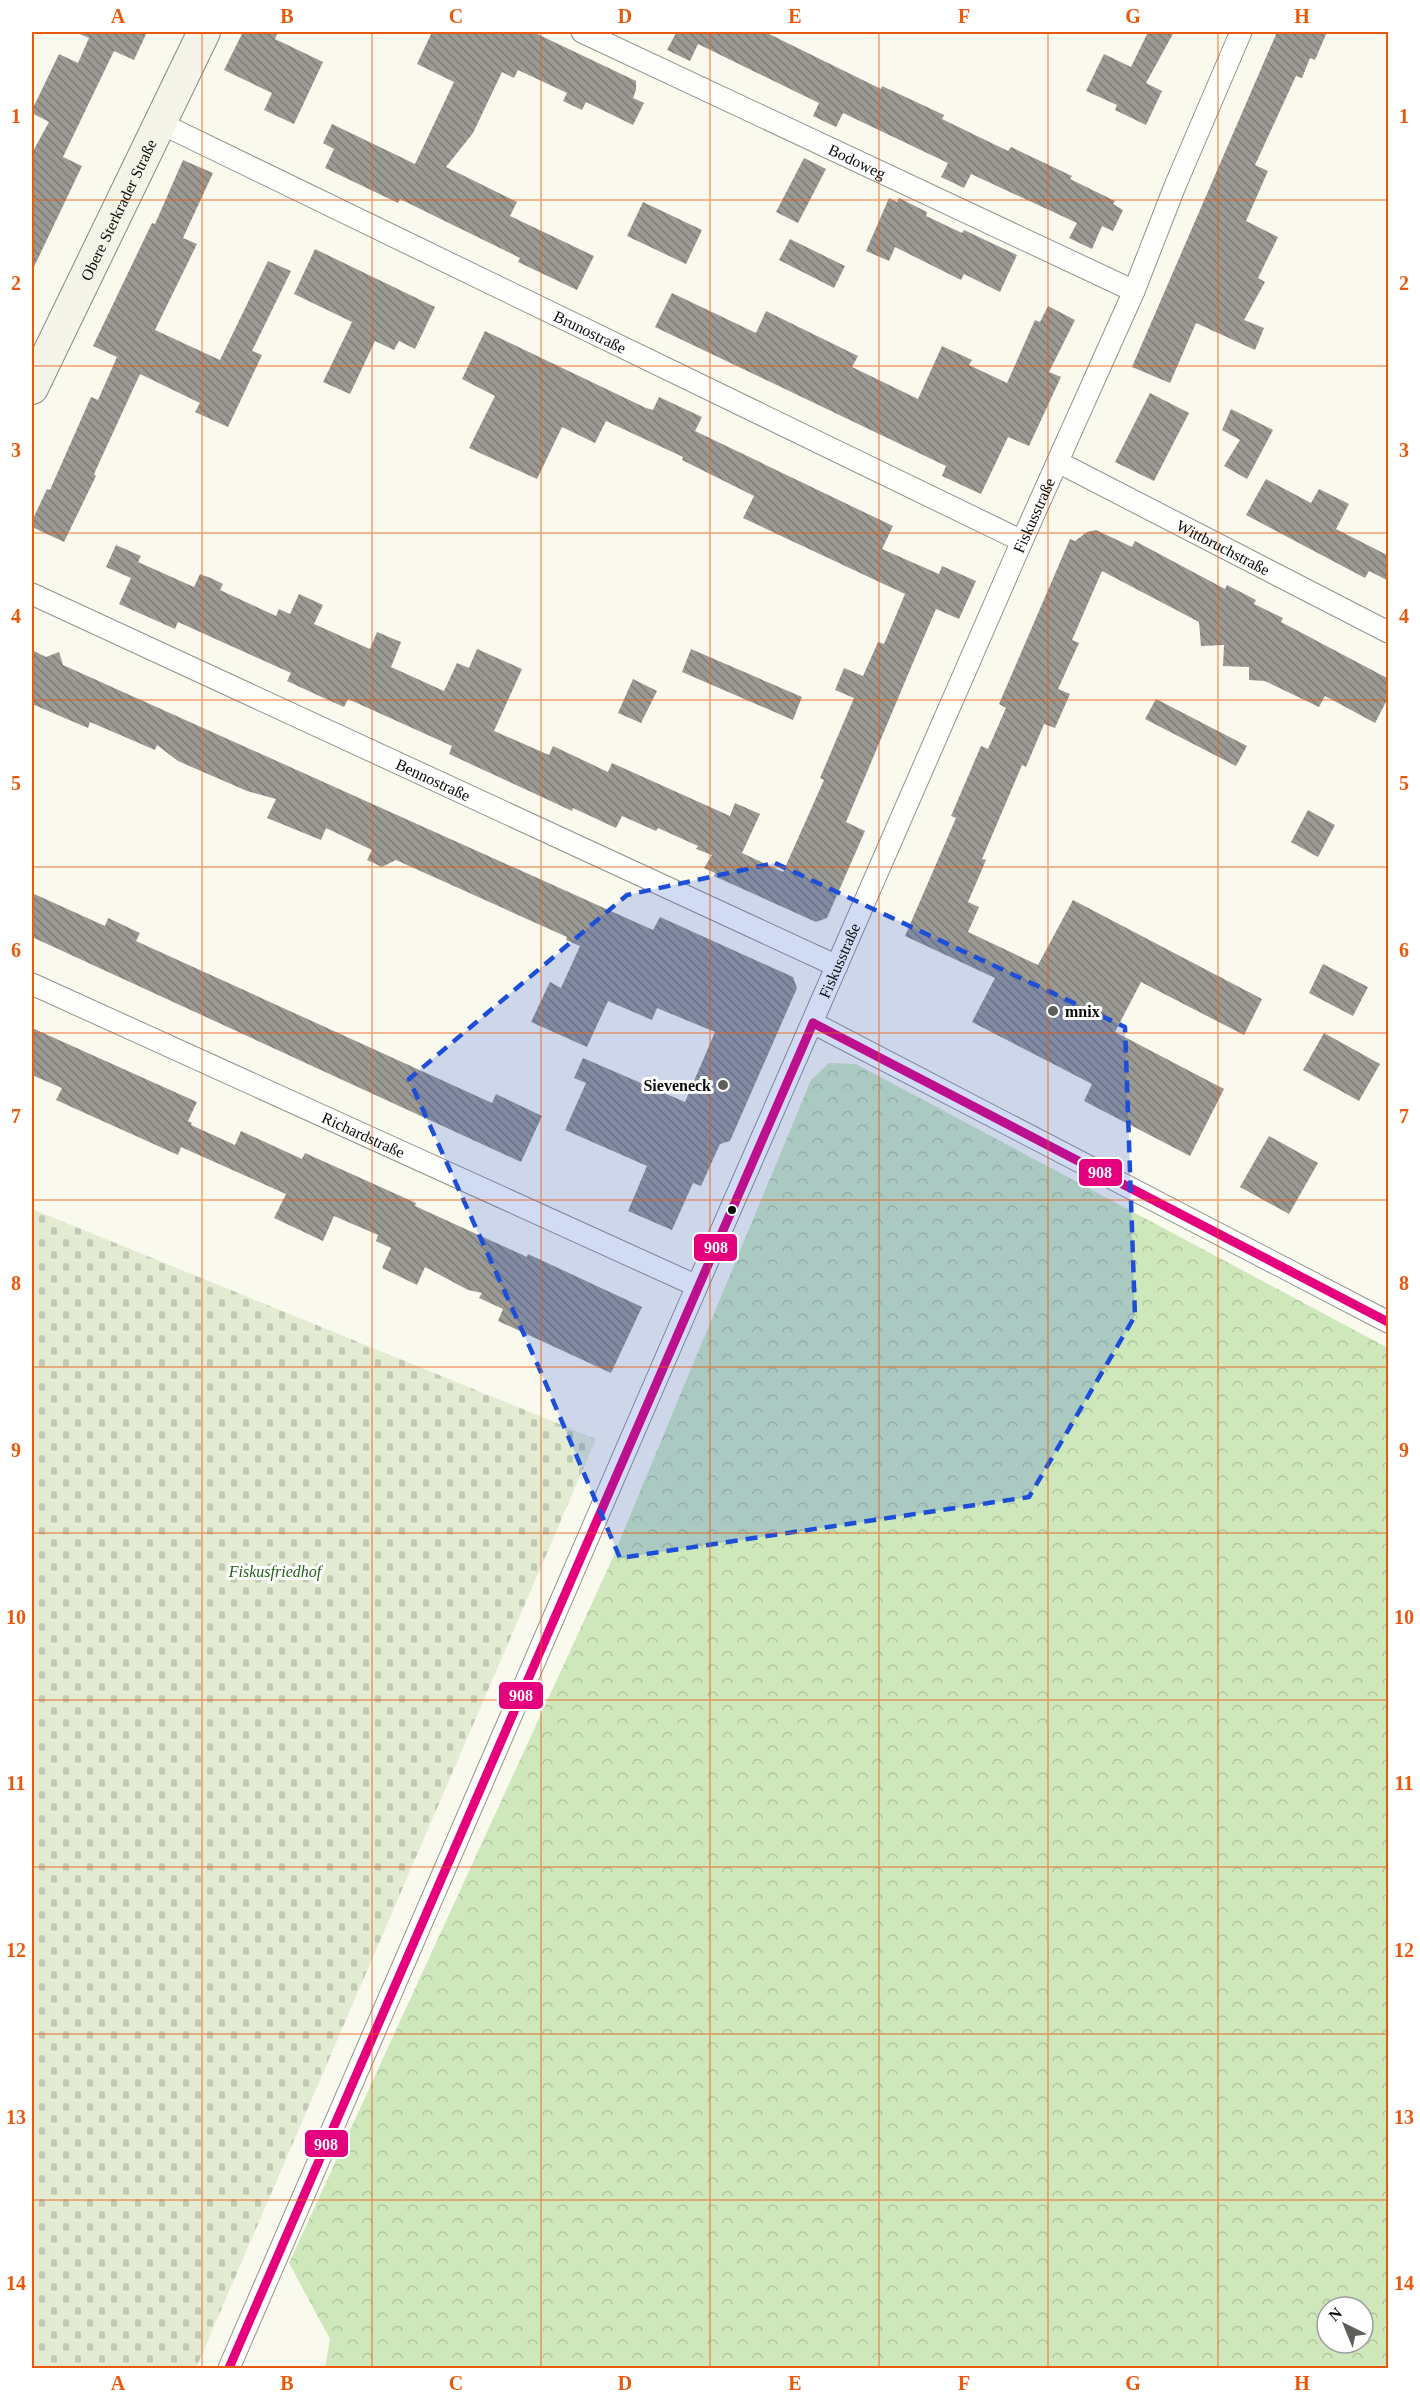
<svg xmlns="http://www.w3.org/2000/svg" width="1420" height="2400" viewBox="0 0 1420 2400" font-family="'Times New Roman',serif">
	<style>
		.forest { fill: url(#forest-crowns); fill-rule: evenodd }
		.cemetery { fill: url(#cemetery-stones) }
		.building { fill: url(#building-back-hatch) }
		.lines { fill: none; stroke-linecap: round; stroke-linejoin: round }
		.street-casing { stroke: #93928d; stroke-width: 23 }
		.secondary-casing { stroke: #898984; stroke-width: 34 }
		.street { stroke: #fefefc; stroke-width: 21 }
		.secondary { stroke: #f4f4e8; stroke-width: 32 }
		.bus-1-casing { stroke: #fff; stroke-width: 14 }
		.bus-1 { stroke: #e5007d; stroke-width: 9 }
		.marked { fill: #1d4ed8; fill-opacity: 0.2; stroke: #1d4ed8; stroke-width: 4.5; stroke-dasharray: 12 8; stroke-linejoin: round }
		.grid { fill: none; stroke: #e8590c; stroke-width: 1.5; stroke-opacity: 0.55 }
		.poi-dot { fill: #5f5e5a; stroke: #fff; stroke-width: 2 }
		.bus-dot { fill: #0b0b0b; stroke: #fff; stroke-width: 2 }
		.labels { text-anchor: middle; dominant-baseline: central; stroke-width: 6; stroke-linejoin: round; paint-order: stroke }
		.street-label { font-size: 16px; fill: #0b0b0b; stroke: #fff }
		.poi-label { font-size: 16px; font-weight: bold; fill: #0b0b0b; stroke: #fff; text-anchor: start }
		.park-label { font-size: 16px; font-style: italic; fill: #22631b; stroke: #fff }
		.line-badge { stroke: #fff; stroke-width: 2 }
		.badge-label { font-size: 16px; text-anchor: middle; font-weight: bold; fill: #fff }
		.neatline { fill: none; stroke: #e8590c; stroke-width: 2 }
		.grid-label { font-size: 20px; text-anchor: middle; font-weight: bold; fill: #e8590c }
	</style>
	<defs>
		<pattern id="forest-crowns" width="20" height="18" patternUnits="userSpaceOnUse" patternTransform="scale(1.5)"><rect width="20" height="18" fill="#cee8bb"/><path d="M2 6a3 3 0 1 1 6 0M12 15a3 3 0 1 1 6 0" fill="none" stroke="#b0c69f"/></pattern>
		<pattern id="cemetery-stones" width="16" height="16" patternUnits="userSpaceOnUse" patternTransform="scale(1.5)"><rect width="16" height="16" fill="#e3ebd2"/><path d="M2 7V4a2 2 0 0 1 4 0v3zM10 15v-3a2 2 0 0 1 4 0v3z" fill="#c1c8b3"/></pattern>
		<pattern id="building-back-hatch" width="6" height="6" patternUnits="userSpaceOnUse" patternTransform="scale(1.5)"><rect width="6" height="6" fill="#9c9a94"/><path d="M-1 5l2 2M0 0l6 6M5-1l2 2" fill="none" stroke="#7d7c77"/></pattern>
	</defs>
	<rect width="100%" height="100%" fill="#faf9ee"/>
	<path class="forest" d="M 829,1063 L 856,1064 L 1388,1348 L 1388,2368 L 325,2368 L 330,2339 L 289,2263 L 610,1564 L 811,1080 ZM 1327,2307 L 1363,2307 L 1363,2343 L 1327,2343 Z"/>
	<path class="cemetery" d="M 32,1209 L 596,1439 L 196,2368 L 32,2368 Z"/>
	<g class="building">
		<path d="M 75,32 L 147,32 L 134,60 L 114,51 L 63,157 L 82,166 L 32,271 L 32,153 L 49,122 L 32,113 L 32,110 L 59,54 L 78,63 L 89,38 Z"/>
		<path d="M 243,32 L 278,32 L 275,39 L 323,62 L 294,124 L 264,110 L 272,93 L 224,70 Z"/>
		<path d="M 432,32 L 533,32 L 636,81 L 636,90 L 633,98 L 644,103 L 633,125 L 586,102 L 582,110 L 563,101 L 567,93 L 518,70 L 514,78 L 502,72 L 473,133 L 446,167 L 517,202 L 510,216 L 594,256 L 577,290 L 518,262 L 520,258 L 400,199 L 398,203 L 325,168 L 334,149 L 323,143 L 332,124 L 415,164 L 454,82 L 417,64 Z"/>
		<path d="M 672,32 L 765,32 L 881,89 L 882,86 L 944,115 L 942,119 L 1008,151 L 1011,147 L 1072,176 L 1070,179 L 1115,201 L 1113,204 L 1123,210 L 1113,231 L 1102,226 L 1092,249 L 1069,238 L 1077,223 L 971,174 L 964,188 L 941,177 L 948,163 L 843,113 L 836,127 L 813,116 L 819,103 L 698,44 L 690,61 L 667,50 L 676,33 Z"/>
		<path d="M 1148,32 L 1174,32 L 1146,83 L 1162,91 L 1146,125 L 1115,110 L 1117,105 L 1086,91 L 1104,54 L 1131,67 Z"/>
		<path d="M 1277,32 L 1327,32 L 1315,60 L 1310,58 L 1302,78 L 1296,76 L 1255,165 L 1268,171 L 1246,221 L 1278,237 L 1258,278 L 1265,282 L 1244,320 L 1264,328 L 1255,350 L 1196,323 L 1170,383 L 1132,367 Z"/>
		<path d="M 804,158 L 826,169 L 798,223 L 776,212 Z"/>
		<path d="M 183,160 L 213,173 L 183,238 L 197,244 L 155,330 L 220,360 L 268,261 L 291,271 L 252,351 L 262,355 L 228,427 L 195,412 L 200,403 L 140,374 L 94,474 L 96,476 L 64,542 L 32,527 L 32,521 L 47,489 L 50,490 L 91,397 L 98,400 L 117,357 L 93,346 L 152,223 L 155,224 Z"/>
		<path d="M 889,198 L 897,202 L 899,198 L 927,212 L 926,216 L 962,233 L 964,230 L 1017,255 L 1000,292 L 964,274 L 961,280 L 895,247 L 889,261 L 866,251 Z"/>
		<path d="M 643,202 L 702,230 L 686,264 L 627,236 Z"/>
		<path d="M 790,239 L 845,266 L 834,288 L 779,260 Z"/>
		<path d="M 315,249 L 435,307 L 415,349 L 399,341 L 394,350 L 375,341 L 350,394 L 323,382 L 352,322 L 294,294 Z"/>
		<path d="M 672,293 L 756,333 L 766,311 L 858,356 L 852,367 L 918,399 L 942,346 L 972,360 L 969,365 L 1007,383 L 1035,320 L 1040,322 L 1048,306 L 1075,320 L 1049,372 L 1061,377 L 1029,446 L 1008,437 L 981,494 L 942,476 L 946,466 L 655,327 Z"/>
		<path d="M 485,331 L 646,408 L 653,410 L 659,397 L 702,417 L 695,431 L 893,526 L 882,549 L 939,574 L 942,566 L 976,581 L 959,619 L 936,609 L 915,658 L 846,822 L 865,831 L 827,918 L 816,922 L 714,876 L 715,873 L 704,868 L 712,855 L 696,849 L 698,846 L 658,828 L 656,831 L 622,816 L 616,828 L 573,808 L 572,811 L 449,754 L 452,746 L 348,699 L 344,707 L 315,694 L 287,681 L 291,673 L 178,622 L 175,629 L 119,604 L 131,578 L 106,567 L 116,545 L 141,556 L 138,562 L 194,587 L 200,574 L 213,579 L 223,584 L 220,590 L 276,616 L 279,609 L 290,614 L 299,594 L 323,605 L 314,624 L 370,649 L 377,632 L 401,642 L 391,667 L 444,691 L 457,663 L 469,668 L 477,649 L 522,669 L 494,731 L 549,755 L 553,746 L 608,772 L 612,763 L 730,816 L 735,803 L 760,814 L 742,853 L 783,872 L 824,780 L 820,778 L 854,698 L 835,690 L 844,668 L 863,676 L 878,642 L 884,644 L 905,594 L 743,518 L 754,496 L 682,460 L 683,457 L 606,421 L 595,443 L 562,427 L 537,479 L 469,448 L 495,396 L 462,379 Z"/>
		<path d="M 1150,393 L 1189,413 L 1154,481 L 1115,462 Z"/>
		<path d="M 1231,409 L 1273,430 L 1247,479 L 1224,466 L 1240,440 L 1222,430 Z"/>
		<path d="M 1266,479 L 1311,503 L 1319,489 L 1349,504 L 1336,529 L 1389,556 L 1389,581 L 1369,571 L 1365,578 L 1246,515 Z"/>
		<path d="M 1096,530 L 1132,547 L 1135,541 L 1225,589 L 1227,585 L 1256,600 L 1254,604 L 1283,618 L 1281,622 L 1389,679 L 1389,696 L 1375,723 L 1325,696 L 1319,707 L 1265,681 L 1249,680 L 1249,667 L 1223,666 L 1224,645 L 1201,646 L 1199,622 L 1102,571 L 1072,640 L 1079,643 L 1058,689 L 1070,694 L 1055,728 L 1044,724 L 1026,767 L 1022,765 L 982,859 L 986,860 L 968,902 L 979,907 L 968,932 L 1038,965 L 1073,900 L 1262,999 L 1244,1035 L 1141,982 L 1115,1032 L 1224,1089 L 1190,1156 L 1084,1101 L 1092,1084 L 972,1022 L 995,978 L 905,936 L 956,818 L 951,816 L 981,746 L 988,749 L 1006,708 L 999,704 L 1070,539 L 1075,541 L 1087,532 Z"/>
		<path d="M 691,649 L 802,697 L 793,720 L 682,672 Z"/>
		<path d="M 32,650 L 46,657 L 59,652 L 63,665 L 653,930 L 660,917 L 793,977 L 797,988 L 730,1141 L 720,1144 L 701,1186 L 693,1183 L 672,1230 L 628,1211 L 647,1166 L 565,1130 L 586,1083 L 574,1078 L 583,1058 L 685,1102 L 715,1032 L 657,1008 L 652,1020 L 608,1001 L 587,1047 L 531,1022 L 550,982 L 561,988 L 580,946 L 566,940 L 567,937 L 396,860 L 382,867 L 367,860 L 372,850 L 326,828 L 321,840 L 267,818 L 276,799 L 247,791 L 178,761 L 157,745 L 155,750 L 90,722 L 88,728 L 32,704 Z"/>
		<path d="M 633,679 L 657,691 L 641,723 L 618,713 Z"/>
		<path d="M 1156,699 L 1247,746 L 1236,766 L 1145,719 Z"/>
		<path d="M 1308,810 L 1335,825 L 1318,857 L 1291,842 Z"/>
		<path d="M 32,893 L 105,926 L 108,918 L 140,933 L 136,941 L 492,1103 L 496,1094 L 542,1116 L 521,1162 L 32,937 Z"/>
		<path d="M 1323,964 L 1368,987 L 1353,1016 L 1309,993 Z"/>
		<path d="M 32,1028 L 197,1102 L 188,1121 L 192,1123 L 191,1125 L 235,1145 L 241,1131 L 302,1159 L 305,1153 L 416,1203 L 415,1206 L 527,1257 L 528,1254 L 642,1307 L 611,1373 L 498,1321 L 503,1309 L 479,1298 L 482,1293 L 468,1290 L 425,1267 L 417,1285 L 382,1268 L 391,1248 L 376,1241 L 378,1235 L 334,1216 L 323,1241 L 274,1218 L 286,1194 L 181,1147 L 178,1155 L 56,1100 L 62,1088 L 32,1075 Z"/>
		<path d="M 1324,1033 L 1380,1064 L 1359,1101 L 1303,1070 Z"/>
		<path d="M 1269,1136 L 1318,1163 L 1289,1214 L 1240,1187 Z"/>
	</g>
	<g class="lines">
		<g class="street-casing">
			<g id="street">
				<path id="s1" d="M 582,32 L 1134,291"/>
				<path id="s2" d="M 160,123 L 1022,541"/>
				<path id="s3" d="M 1058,462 L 1388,632"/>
				<path id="s4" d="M 32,594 L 837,966"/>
				<path id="s5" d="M 32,984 L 697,1286"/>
				<path d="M 813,1023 L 1388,1322"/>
				<path id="s6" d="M 229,2368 L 697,1286 L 1022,541 L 1134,291 L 1175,186 L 1241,32"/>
			</g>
		</g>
		<g class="secondary-casing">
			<g id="secondary">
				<path id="s7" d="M 32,388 L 204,32"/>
			</g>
		</g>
		<use href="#street" class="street"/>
		<use href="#secondary" class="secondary"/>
		<g class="bus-1-casing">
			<g id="bus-1">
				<path d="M 813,1023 L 1388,1322"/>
				<path d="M 229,2368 L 813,1023"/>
			</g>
		</g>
		<use href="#bus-1" class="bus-1"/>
	</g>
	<path class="marked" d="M 775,863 L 1125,1027 L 1135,1316 L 1029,1497 L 620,1558 L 540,1370 L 409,1079 L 627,895 Z"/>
	<path class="grid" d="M 202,32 L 202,2368M 372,32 L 372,2368M 541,32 L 541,2368M 710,32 L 710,2368M 879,32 L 879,2368M 1048,32 L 1048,2368M 1218,32 L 1218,2368M 32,200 L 1388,200M 32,366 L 1388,366M 32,533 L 1388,533M 32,700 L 1388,700M 32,867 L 1388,867M 32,1033 L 1388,1033M 32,1200 L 1388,1200M 32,1367 L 1388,1367M 32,1533 L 1388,1533M 32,1700 L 1388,1700M 32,1867 L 1388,1867M 32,2034 L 1388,2034M 32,2200 L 1388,2200"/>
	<g class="poi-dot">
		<circle cx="1053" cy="1011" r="6"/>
		<circle cx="723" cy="1085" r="6"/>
	</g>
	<circle class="bus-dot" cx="732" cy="1210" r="5"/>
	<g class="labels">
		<g class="street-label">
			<text stroke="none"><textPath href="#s1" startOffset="304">Bodoweg</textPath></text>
			<text stroke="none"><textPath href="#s7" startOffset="198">Obere Sterkrader Straße</textPath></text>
			<text stroke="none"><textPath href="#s2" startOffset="478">Brunostraße</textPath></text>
			<text stroke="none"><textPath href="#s6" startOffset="2020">Fiskusstraße</textPath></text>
			<text stroke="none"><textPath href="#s3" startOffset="186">Wittbruchstraße</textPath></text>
			<text stroke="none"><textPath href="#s4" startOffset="442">Bennostraße</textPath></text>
			<text stroke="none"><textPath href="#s6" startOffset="1534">Fiskusstraße</textPath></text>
			<text stroke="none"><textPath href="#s5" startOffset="364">Richardstraße</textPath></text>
		</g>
		<g class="poi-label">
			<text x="1065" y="1011">mnix</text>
			<text x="711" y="1085" text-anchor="end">Sieveneck</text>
		</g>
		<g class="park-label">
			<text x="275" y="1571">Fiskusfriedhof</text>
		</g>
	</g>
	<g class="line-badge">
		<rect x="1078" y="1158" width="45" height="29" rx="6" fill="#e5007d"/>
		<rect x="693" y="1233" width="45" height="29" rx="6" fill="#e5007d"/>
		<rect x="498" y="1681" width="46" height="29" rx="6" fill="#e5007d"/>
		<rect x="304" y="2129" width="45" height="29" rx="6" fill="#e5007d"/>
	</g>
	<g class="badge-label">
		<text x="1100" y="1178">908</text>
		<text x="716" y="1253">908</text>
		<text x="521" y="1701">908</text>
		<text x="326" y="2150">908</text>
	</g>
	<rect width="1420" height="2400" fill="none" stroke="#ffffff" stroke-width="66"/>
	<g transform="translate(1345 2325) rotate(317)"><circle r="28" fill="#ffffff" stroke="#9d9d9d" stroke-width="1.5"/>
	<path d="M0-4.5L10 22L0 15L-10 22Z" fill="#5f5e5a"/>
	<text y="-9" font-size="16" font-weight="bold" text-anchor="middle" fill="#0b0b0b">N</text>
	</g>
	<rect x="33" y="33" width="1354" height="2334" class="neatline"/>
	<g class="grid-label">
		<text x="118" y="23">A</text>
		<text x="287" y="23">B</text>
		<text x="456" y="23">C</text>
		<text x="625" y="23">D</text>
		<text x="795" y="23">E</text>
		<text x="964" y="23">F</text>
		<text x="1133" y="23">G</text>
		<text x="1302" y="23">H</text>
		<text x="16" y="123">1</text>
		<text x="1404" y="123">1</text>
		<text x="16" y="290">2</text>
		<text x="1404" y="290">2</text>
		<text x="16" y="457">3</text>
		<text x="1404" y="457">3</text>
		<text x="16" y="623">4</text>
		<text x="1404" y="623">4</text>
		<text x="16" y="790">5</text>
		<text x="1404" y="790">5</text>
		<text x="16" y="957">6</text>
		<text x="1404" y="957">6</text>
		<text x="16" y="1123">7</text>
		<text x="1404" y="1123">7</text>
		<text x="16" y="1290">8</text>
		<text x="1404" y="1290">8</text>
		<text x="16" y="1457">9</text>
		<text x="1404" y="1457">9</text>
		<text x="16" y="1624">10</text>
		<text x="1404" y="1624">10</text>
		<text x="16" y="1790">11</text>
		<text x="1404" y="1790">11</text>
		<text x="16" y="1957">12</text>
		<text x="1404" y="1957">12</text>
		<text x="16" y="2124">13</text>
		<text x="1404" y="2124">13</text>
		<text x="16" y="2290">14</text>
		<text x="1404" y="2290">14</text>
		<text x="118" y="2390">A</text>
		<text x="287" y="2390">B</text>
		<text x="456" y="2390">C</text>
		<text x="625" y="2390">D</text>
		<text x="795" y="2390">E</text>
		<text x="964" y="2390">F</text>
		<text x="1133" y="2390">G</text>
		<text x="1302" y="2390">H</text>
	</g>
</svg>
